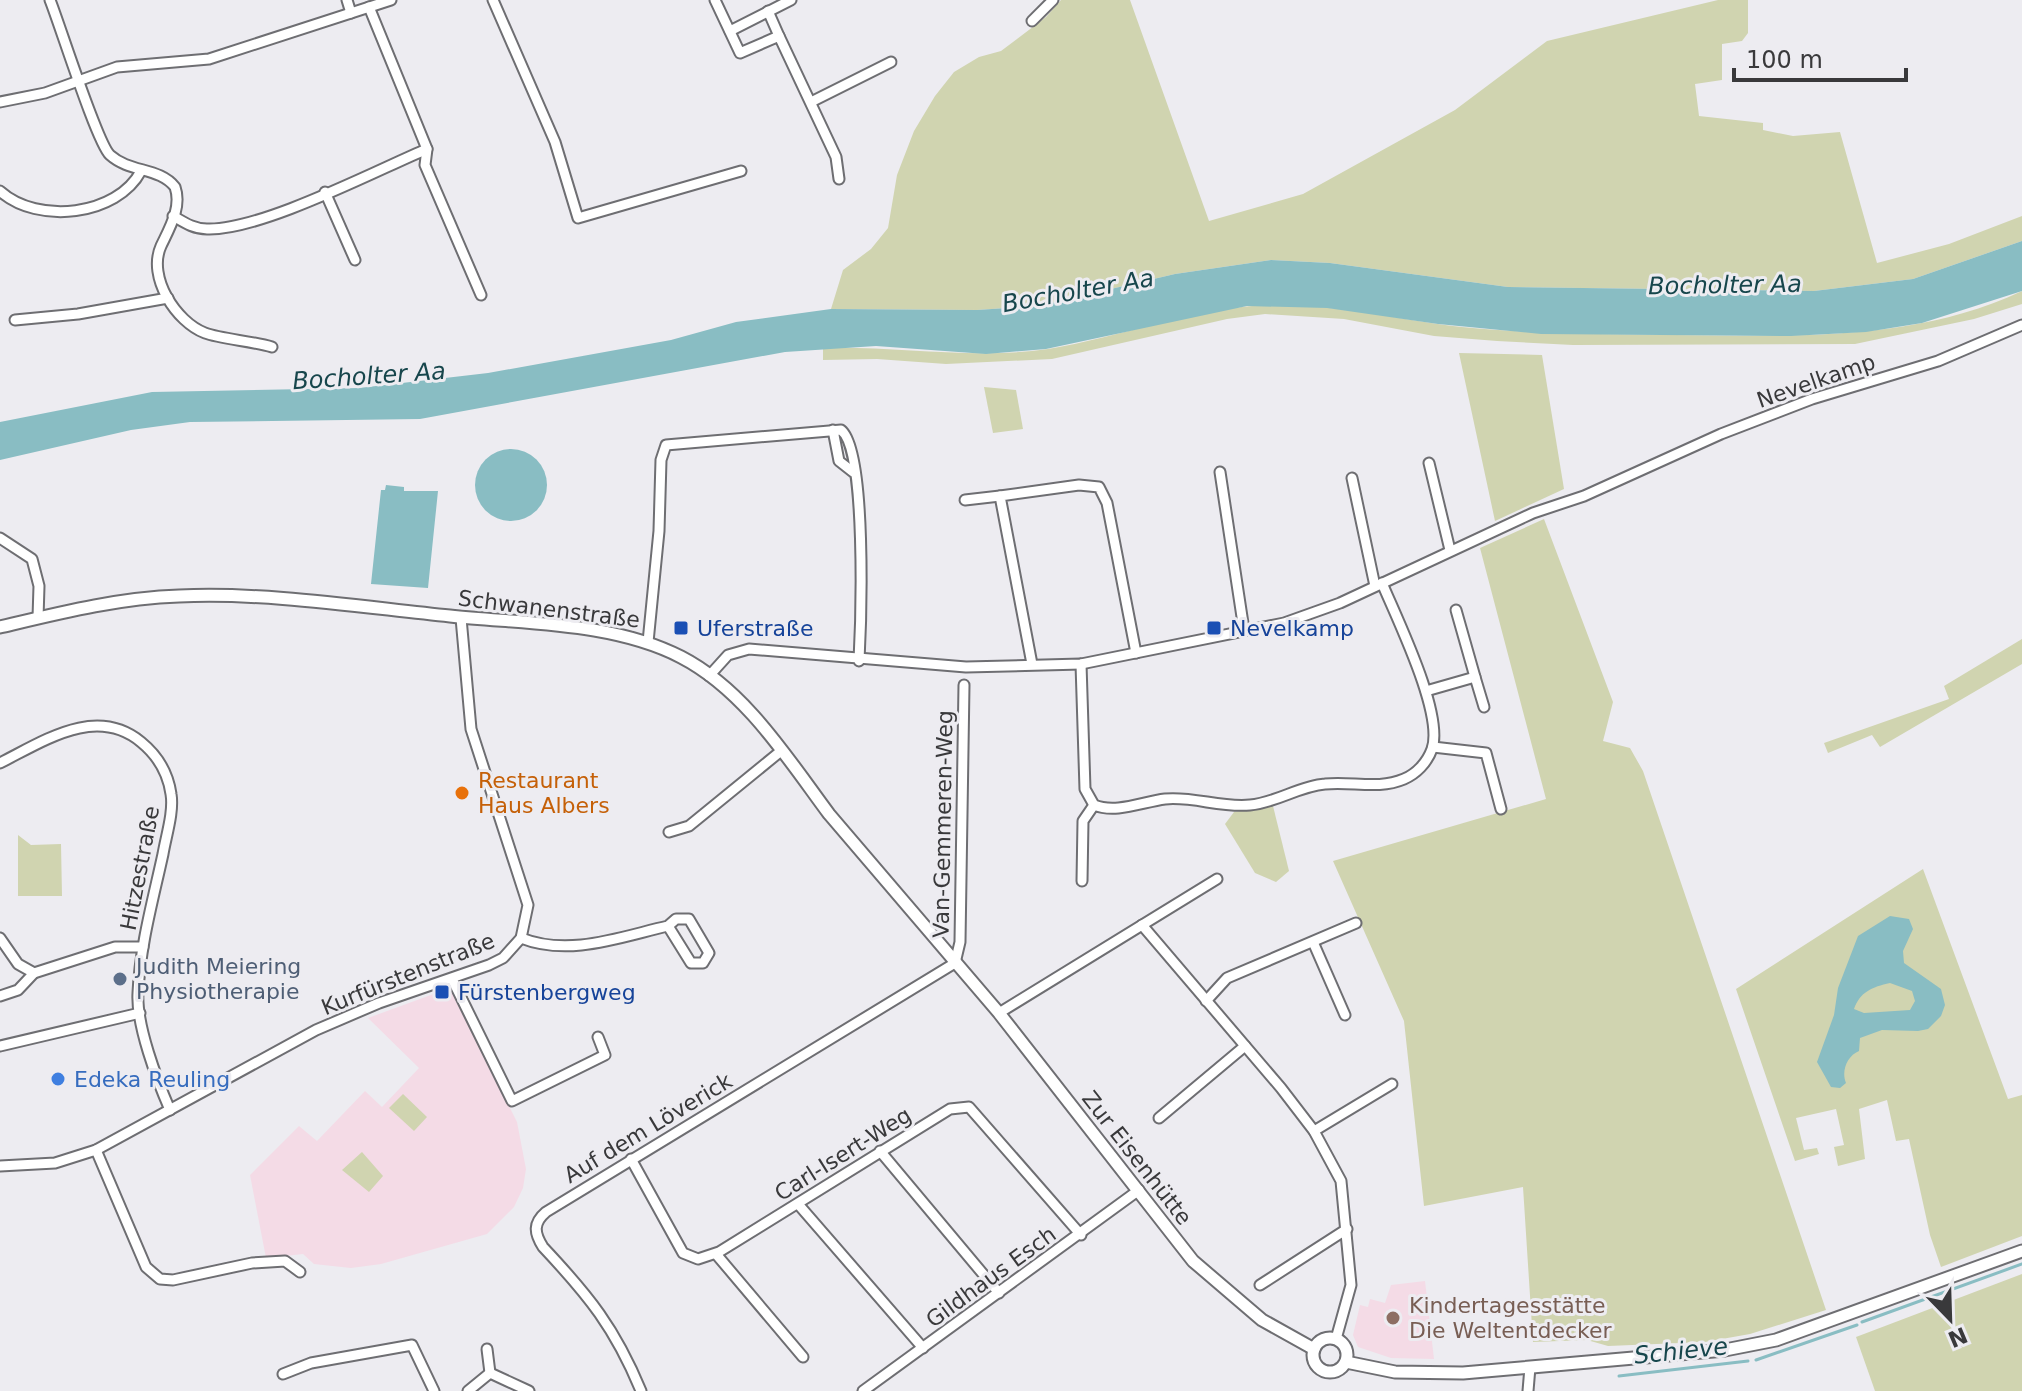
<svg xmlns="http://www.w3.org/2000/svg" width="2022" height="1391" viewBox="0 0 2022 1391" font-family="'DejaVu Sans',sans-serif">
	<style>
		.education { fill: #f4dbe6 }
		.green { fill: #d0d4b0 }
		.water { fill: #89bdc3; fill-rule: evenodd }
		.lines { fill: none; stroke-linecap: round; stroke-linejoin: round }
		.stream { stroke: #89bdc3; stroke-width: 3 }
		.minor-casing { stroke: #6e6e72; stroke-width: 13 }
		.tertiary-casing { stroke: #6e6e72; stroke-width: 15 }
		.minor { stroke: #fff; stroke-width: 9 }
		.tertiary { stroke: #fff; stroke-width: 11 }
		.transit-dot { fill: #1a4fb4; stroke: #edecf1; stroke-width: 3 }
		.food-dot { fill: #e8710a; stroke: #edecf1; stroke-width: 3 }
		.service-dot { fill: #5c6f8a; stroke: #edecf1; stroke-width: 3 }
		.shop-dot { fill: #3f7fe0; stroke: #edecf1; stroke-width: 3 }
		.education-dot { fill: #8d6e63; stroke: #edecf1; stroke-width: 3 }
		.labels { text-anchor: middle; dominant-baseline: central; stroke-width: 6; stroke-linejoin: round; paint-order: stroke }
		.street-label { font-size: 22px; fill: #39393b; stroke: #edecf1 }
		.transit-label { font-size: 22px; fill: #164399; stroke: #edecf1; text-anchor: start }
		.food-label { font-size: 22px; fill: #c56008; stroke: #edecf1; text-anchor: start }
		.service-label { font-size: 22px; fill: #4e5e75; stroke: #edecf1; text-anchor: start }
		.shop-label { font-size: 22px; fill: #366cbe; stroke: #edecf1; text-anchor: start }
		.education-label { font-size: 22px; fill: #785e54; stroke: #edecf1; text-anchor: start }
		.water-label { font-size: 24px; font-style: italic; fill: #17464c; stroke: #edecf1 }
	</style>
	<rect width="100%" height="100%" fill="#edecf1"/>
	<g class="education">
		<path d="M 450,988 L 517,1122 L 526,1169 L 523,1188 L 514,1207 L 487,1234 L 381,1264 L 351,1268 L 314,1264 L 303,1254 L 266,1258 L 250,1175 L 299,1126 L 317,1141 L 365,1091 L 382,1107 L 419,1068 L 368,1018 Z"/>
		<path d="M 1425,1281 L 1434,1359 L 1391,1358 L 1358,1347 L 1353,1335 L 1360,1305 L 1368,1307 L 1370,1299 L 1385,1303 L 1391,1285 Z"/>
	</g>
	<g class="green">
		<path d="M 1061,0 L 1130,0 L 1209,221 L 1303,194 L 1455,110 L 1547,41 L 1718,0 L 1748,0 L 1748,33 L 1742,41 L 1722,44 L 1722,80 L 1695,84 L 1699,116 L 1763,123 L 1763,130 L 1793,136 L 1840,132 L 1877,263 L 1949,244 L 2022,216 L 2022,241 L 1913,279 L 1814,291 L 1508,287 L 1330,263 L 1271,260 L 1175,274 L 1038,306 L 977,310 L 831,309 L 843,270 L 871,249 L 888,228 L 897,175 L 914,131 L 935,96 L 954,72 L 979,57 L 1001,51 L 1046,17 Z"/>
		<path d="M 2022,291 L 2022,304 L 1974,319 L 1855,344 L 1573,345 L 1497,341 L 1434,336 L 1344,319 L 1265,314 L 1227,319 L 1052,359 L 946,364 L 877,359 L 823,360 L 823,348 C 898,346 973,360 1048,349 C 1123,337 1197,306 1274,305 C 1337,304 1400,320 1462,327 C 1533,334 1603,334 1675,335 C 1791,336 1914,342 2022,291 Z"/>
		<path d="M 1459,353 L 1542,355 L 1564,489 L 1495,521 Z"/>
		<path d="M 984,387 L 1016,390 L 1023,429 L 993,433 Z"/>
		<path d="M 1544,519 L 1613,702 L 1603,741 L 1630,748 L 1643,771 L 1826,1310 L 1750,1334 L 1705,1342 L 1608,1346 L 1587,1340 L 1533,1342 L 1523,1187 L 1424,1206 L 1404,1021 L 1333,861 L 1546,799 L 1480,548 Z"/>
		<path d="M 2022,639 L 2022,664 L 1880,747 L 1872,735 L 1828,753 L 1824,743 L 1949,699 L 1944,686 Z"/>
		<path d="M 1273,806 L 1289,871 L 1276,882 L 1255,873 L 1225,824 L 1234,812 Z"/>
		<path d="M 18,835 L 31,845 L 61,844 L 62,896 L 18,896 Z"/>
		<path d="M 1923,869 L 2008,1099 L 2022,1095 L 2022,1236 L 1941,1267 L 1930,1235 L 1909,1139 L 1896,1141 L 1887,1100 L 1859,1109 L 1865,1159 L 1838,1166 L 1834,1147 L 1844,1145 L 1836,1109 L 1796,1118 L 1804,1150 L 1817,1148 L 1819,1154 L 1795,1161 L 1736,989 Z"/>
		<path d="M 403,1094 L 427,1117 L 414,1131 L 389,1108 Z"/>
		<path d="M 362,1152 L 383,1176 L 369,1192 L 342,1170 Z"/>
		<path d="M 2022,1274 L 2022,1391 L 1875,1391 L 1856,1337 Z"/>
	</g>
	<g class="water">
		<path d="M 2022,241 L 2022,291 L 1922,323 L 1866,332 L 1791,336 L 1541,334 L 1438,324 L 1327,308 L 1247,306 L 1046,349 L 986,354 L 876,346 L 785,352 L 420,419 L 190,422 L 131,430 L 0,460 L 0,422 L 152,392 L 359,388 L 488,373 L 671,340 L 736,322 L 831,309 L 977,310 L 1038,306 L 1175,274 L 1271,260 L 1330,263 L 1508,287 L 1814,291 L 1913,279 Z"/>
		<circle cx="511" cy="485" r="36"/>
		<path d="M 386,485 L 404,487 L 404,491 L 438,491 L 428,588 L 371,584 L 381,490 L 385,490 Z"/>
		<path d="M 1890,916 L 1909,919 L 1913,929 L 1903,951 L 1904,963 L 1941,989 L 1945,1005 L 1941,1016 L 1928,1029 L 1918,1031 L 1882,1030 L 1860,1038 L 1859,1051 C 1847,1056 1841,1071 1846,1083 L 1840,1088 L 1831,1087 L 1817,1062 L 1834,1015 L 1838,988 L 1858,936 ZM 1890,983 L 1912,991 L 1915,1001 L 1910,1010 L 1864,1013 L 1854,1009 C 1860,992 1872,987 1890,983 Z"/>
	</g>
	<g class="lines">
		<g class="stream">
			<path d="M 1862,1322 L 2022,1264"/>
			<path d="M 1756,1360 L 1857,1325"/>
			<path d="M 1619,1376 L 1748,1361"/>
		</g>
		<g class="minor-casing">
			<g id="minor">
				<path d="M 50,0 C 60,25 97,143 110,155 C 130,173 159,167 175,187 C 182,207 170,227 161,246 C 147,277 176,322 205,333 C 221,339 252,341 272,347"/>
				<path d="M 347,0 L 351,13"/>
				<path d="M 493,0 L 555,142 L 578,218 L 741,171"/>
				<path d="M 715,0 L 740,53 L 779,36 L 836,157 L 839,179"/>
				<path d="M 768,11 L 779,36"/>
				<path d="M 1032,21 L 1053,0"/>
				<path d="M 730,31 L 791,0"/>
				<path d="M 0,102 L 45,93 L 117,67 L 209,59 L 391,0"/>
				<path d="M 811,102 L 891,62"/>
				<path d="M 427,149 L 425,165 L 481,295"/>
				<path d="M 0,191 C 38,225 117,216 141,171"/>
				<path d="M 325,192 L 355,260"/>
				<path d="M 173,216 C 185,223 194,229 207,229 C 260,231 375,171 427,149 L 369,7"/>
				<path d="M 15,320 L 78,314 L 168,298"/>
				<path d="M 833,430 L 839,461 L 853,472"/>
				<path d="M 1429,463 L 1450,550"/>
				<path d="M 1220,472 L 1244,630"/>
				<path d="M 1352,478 L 1375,586"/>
				<path d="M 965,500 L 1000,496"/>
				<path d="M 0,538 L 32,559 L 39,586 L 38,618"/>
				<path d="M 1456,610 L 1475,677"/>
				<path d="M 648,642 L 659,531 L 661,460 L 666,445 L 841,430 C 867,450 861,623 859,661"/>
				<path d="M 1032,664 L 1000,496 L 1079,485 L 1099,487 L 1107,503 L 1136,653"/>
				<path d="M 1081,664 L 1085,789 L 1094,805 C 1116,814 1142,802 1165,799 C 1193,796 1221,808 1250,805 C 1276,803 1299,786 1325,784 C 1352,781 1378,790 1404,779 C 1416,774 1427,763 1432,749 C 1444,714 1397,619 1382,583"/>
				<path d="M 709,676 L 728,655 L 749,649 L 966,667 L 1081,664 L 1284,623 L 1340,603 L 1533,513 L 1584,496 L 1721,434 L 1812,399 L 1938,361 L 2022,325"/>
				<path d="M 1426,691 L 1475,677 L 1484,707"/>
				<path d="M 1433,747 L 1486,753 L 1501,809"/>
				<path d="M 0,763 C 44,741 96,705 141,742 C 157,755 168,773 171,794 C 174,812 166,836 163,854 C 153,900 140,946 138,993 C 136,1025 157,1080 170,1110"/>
				<path d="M 669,832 L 689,826 L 781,751"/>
				<path d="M 1082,881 L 1083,821 L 1094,805"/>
				<path d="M 1142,925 L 1281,1088 L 1314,1131 L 1341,1181 L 1351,1285 L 1336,1339"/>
				<path d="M 0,938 L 18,964 L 34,973"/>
				<path d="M 521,938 C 569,957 620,937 668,926 L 691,963 L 703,963 L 709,953 L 689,919 L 676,919 L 668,926"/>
				<path d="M 1313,942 L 1345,1015"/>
				<path d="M 452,979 L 512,1101 L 605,1055 L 598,1037"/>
				<path d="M 0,996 L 18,990 L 34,973 L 115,947 L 143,947"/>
				<path d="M 1206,1001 L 1227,978 L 1356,923"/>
				<path d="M 999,1013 L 1217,879"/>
				<path d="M 0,1046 L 140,1013"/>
				<path d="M 1159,1118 L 1245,1046"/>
				<path d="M 1314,1131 L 1392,1084"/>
				<path d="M 96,1150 L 146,1267 L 160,1279 L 173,1280 L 252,1263 L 285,1261 L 300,1272"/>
				<path d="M 880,1151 L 999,1293"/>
				<path d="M 631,1159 L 683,1253 L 698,1259 L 719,1252 L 950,1109 L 969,1107 L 1081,1235"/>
				<path d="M 0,1166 L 55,1163 L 96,1150 L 316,1030 L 379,1003 L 489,965 L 503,958 L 521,938 L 528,905 L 471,729 L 461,618"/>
				<path d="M 798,1204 L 923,1348"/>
				<path d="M 716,1254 L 803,1357"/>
				<path d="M 1260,1285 L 1347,1229"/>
				<path d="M 487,1349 L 490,1373"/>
				<path d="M 490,1373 L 529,1391"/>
				<path d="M 283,1374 L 311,1363 L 412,1345 L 434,1391"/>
				<path d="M 468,1391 L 490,1373"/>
				<path d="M 641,1391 C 615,1328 589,1296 543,1247 C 534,1233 533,1223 546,1212 L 955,963 L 960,942 L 964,685"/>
				<path d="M 863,1391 L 1139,1190"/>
				<path d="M 1528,1391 L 1530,1367"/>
			</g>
		</g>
		<g class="tertiary-casing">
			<g id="tertiary">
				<path d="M 0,627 C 59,613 118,598 179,596 C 268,592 361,607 450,616 C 526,624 613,622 681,657 C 745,690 788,759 829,814 L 999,1013 L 1193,1261 L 1262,1320 L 1314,1349"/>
				<circle cx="1330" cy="1355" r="17"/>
				<path d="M 1346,1362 L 1395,1372 L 1463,1373 L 1725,1350 L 1776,1340 L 2022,1251"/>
			</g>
		</g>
		<use href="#minor" class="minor"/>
		<use href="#tertiary" class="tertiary"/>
	</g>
	<g class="transit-dot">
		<rect x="673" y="620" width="16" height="16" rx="4"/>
		<rect x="1206" y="620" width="16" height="16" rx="4"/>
		<rect x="434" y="984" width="16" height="16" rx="4"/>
	</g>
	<circle class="food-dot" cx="462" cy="793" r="8"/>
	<circle class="service-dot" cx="120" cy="979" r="8"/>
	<circle class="shop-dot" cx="58" cy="1079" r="8"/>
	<circle class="education-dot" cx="1393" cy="1318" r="8"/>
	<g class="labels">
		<g class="street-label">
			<text transform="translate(1816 381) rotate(-19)">Nevelkamp</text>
			<text transform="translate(549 609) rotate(7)">Schwanenstraße</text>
			<text transform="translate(943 824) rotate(-89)">Van-Gemmeren-Weg</text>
			<text transform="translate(140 868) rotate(-79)">Hitzestraße</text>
			<text transform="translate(408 974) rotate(-22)">Kurfürstenstraße</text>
			<text transform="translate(648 1128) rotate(-31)">Auf dem Löverick</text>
			<text transform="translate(843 1154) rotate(-32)">Carl-Isert-Weg</text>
			<text transform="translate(1137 1158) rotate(52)">Zur Eisenhütte</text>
			<text transform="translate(991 1277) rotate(-36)">Gildhaus Esch</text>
		</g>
		<g class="transit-label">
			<text x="697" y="628">Uferstraße</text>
			<text x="1230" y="628">Nevelkamp</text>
			<text x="458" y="992">Fürstenbergweg</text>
		</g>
		<g class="food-label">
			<text x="478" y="780">Restaurant<tspan x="478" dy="25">Haus Albers</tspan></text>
		</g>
		<g class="service-label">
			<text x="136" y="966">Judith Meiering<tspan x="136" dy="25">Physiotherapie</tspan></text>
		</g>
		<g class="shop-label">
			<text x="74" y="1079">Edeka Reuling</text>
		</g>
		<g class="education-label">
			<text x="1409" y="1305">Kindertagesstätte<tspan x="1409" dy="25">Die Weltentdecker</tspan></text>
		</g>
		<g class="water-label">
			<text transform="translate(1725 285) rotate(-1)">Bocholter Aa</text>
			<text transform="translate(1078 291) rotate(-10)">Bocholter Aa</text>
			<text transform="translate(369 376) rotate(-4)">Bocholter Aa</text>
			<text transform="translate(1681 1351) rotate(-6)">Schieve</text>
		</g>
	</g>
	<g transform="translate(1950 1319) rotate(157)" stroke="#edecf1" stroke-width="6" paint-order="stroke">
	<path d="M0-6L14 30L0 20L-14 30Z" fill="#39393b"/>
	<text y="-12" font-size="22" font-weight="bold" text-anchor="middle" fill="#39393b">N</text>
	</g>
	<path d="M1734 68v12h172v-12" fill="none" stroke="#39393b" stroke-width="4"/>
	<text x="1746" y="68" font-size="24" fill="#39393b" stroke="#edecf1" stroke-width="6" paint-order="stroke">100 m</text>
</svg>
